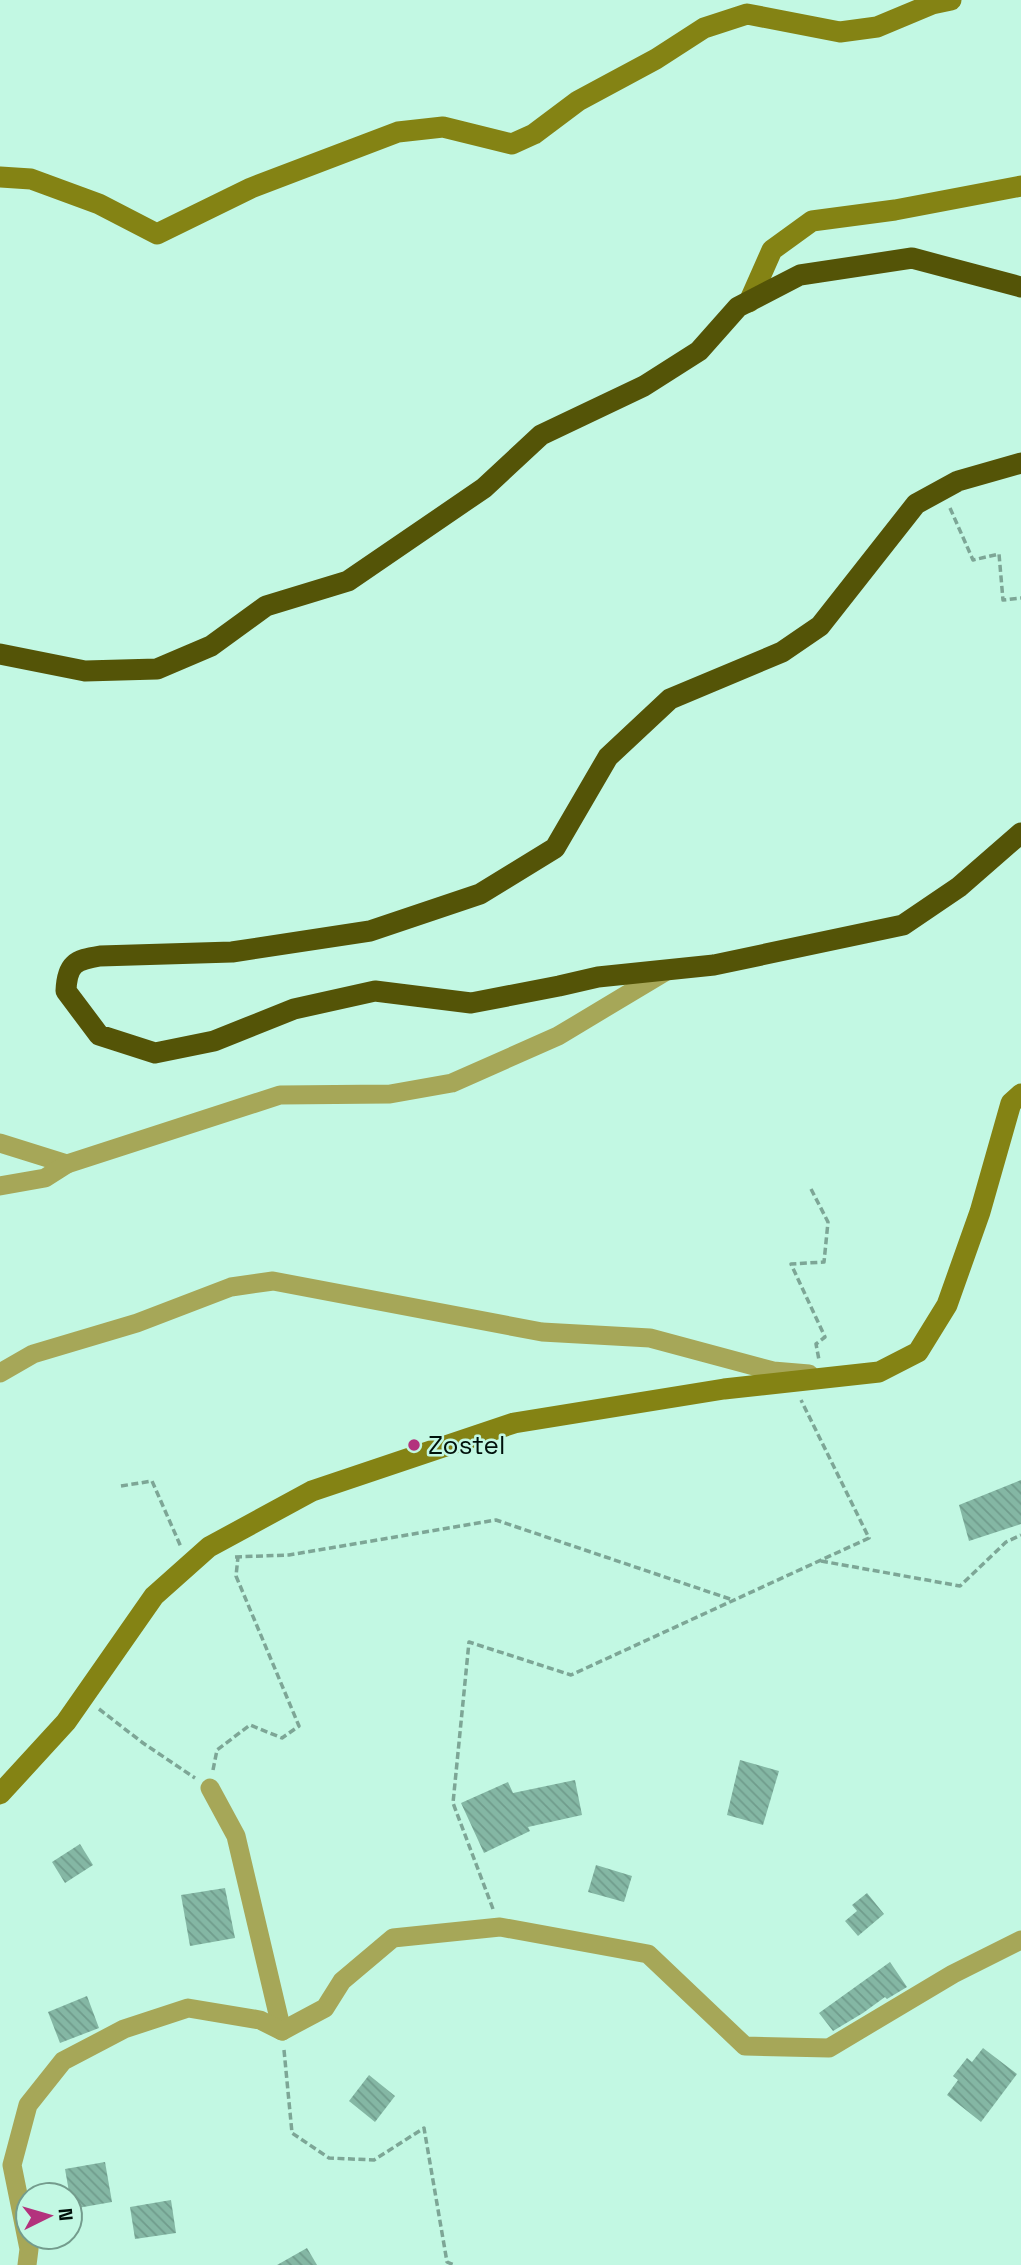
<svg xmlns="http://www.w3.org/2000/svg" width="1021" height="2265" viewBox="0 0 1021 2265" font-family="'Space Grotesk',sans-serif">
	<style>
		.building { fill: url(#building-back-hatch) }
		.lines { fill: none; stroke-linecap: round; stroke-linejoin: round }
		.path { stroke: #7da696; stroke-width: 3.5; stroke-dasharray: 7 3.5; stroke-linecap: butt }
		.street { stroke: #a6a758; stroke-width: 19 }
		.secondary { stroke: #848314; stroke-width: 21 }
		.highway { stroke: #545407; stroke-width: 21 }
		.poi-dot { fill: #b3327d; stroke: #c2f8e3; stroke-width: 2.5 }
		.labels { text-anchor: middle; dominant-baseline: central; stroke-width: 5; stroke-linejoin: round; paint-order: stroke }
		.poi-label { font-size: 26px; fill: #00110b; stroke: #c2f8e3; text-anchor: start }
	</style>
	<defs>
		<pattern id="building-back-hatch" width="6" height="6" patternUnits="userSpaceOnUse" patternTransform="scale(1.75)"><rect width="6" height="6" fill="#84b7a4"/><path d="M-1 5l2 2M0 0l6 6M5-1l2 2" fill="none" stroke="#709c8c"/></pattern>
	</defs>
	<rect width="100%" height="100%" fill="#c2f8e3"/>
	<g class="building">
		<path d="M 1021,1480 L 1021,1524 L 969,1541 L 959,1505 Z"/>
		<path d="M 740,1760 L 779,1771 L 763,1825 L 727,1815 Z"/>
		<path d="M 575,1780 L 582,1815 L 528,1827 L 530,1831 L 484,1853 L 461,1803 L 508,1782 L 513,1793 Z"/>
		<path d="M 80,1844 L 93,1865 L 65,1883 L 52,1862 Z"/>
		<path d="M 596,1865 L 632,1876 L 624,1902 L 588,1892 Z"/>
		<path d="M 225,1888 L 235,1938 L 190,1946 L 181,1895 Z"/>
		<path d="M 867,1893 L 884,1914 L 858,1936 L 845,1921 L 857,1911 L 852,1905 Z"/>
		<path d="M 890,1962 L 907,1987 L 887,1999 L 885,1997 L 863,2013 L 833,2031 L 819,2013 Z"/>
		<path d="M 87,1996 L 99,2028 L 60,2043 L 48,2012 Z"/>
		<path d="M 983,2048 L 1017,2074 L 981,2122 L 947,2095 L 958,2080 L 953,2076 L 967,2058 L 972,2062 Z"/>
		<path d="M 369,2075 L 395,2096 L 375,2122 L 349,2101 Z"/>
		<path d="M 105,2162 L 112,2202 L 72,2209 L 65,2169 Z"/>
		<path d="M 171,2200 L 176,2233 L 135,2239 L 130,2207 Z"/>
		<path d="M 307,2248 L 317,2265 L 277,2265 Z"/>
	</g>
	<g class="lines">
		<g class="path">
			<path d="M 950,508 L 973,560 L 999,554 L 1003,600 L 1021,598"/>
			<path d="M 811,1189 L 828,1222 L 824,1262 L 791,1264 L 825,1337 L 816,1344 L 819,1360"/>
			<path d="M 121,1486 L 152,1481 L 181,1547"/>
			<path d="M 235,1557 L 289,1555 L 496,1520 L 733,1600"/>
			<path d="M 821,1561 L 960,1586 L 1006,1542 L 1021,1535"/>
			<path d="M 99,1709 L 143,1743 L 195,1778"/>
			<path d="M 213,1770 L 217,1750 L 250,1725 L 282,1738 L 299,1726 L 236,1576 L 238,1557"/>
			<path d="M 493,1909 L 453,1803 L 469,1642 L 571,1675 L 869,1538 L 801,1400"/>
			<path d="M 284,2050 L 292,2133 L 329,2158 L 374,2160 L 424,2128 L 447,2262 L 454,2265"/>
		</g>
		<g class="street">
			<path d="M 0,1143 L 67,1164"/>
			<path d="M 0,1186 L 45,1178 L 67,1164 L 280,1095 L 390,1094 L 452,1083 L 558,1036 L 668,970"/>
			<path d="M 0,1373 L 33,1354 L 137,1323 L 231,1287 L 273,1281 L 542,1332 L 650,1338 L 773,1371 L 809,1374"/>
			<path d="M 210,1788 L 236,1836 L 282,2031"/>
			<path d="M 27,2265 L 29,2249 L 12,2165 L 28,2105 L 63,2061 L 124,2029 L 188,2008 L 260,2020 L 282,2031 L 325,2008 L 342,1981 L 393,1938 L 500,1927 L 648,1954 L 745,2046 L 829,2048 L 953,1974 L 1021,1940"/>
		</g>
		<g class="secondary">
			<path d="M 0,177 L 31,179 L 99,204 L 157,234 L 251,188 L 398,132 L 443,127 L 512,144 L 534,134 L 578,101 L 656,59 L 704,28 L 747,14 L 840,32 L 877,27 L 932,4 L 951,0"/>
			<path d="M 749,302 L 772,250 L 812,221 L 895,210 L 1021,186"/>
			<path d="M 0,1794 L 66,1722 L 154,1596 L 209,1547 L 312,1491 L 514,1423 L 724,1389 L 879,1372 L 918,1352 L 947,1305 L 980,1212 L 1011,1103 L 1021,1094"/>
		</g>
		<g class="highway">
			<path d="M 1021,463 L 958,481 L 916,504 L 820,626 L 782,652 L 670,699 L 608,757 L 555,848 L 480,894 L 370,931 L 232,952 L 100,956 C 75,960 67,964 66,991 L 99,1035 L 155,1053 L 214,1041 L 294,1009 L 375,991 L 471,1003 L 559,986 L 598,977 L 714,965 L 903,925 L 959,887 L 1021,833"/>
			<path d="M 0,654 L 85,671 L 157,669 L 211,646 L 266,606 L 348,581 L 484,488 L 541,435 L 644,386 L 699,351 L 738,307 L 800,275 L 912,258 L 1021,287"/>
		</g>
	</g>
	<circle class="poi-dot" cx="414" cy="1445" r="7"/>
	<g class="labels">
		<g class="poi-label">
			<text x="428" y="1445">Zostel</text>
		</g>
	</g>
	<g transform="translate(49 2216) rotate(85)"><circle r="33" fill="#c2f8e3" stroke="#749c8d" stroke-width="2"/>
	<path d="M0-5L12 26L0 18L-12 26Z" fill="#b3327d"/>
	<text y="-10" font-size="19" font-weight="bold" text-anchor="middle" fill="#00110b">N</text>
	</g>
</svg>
